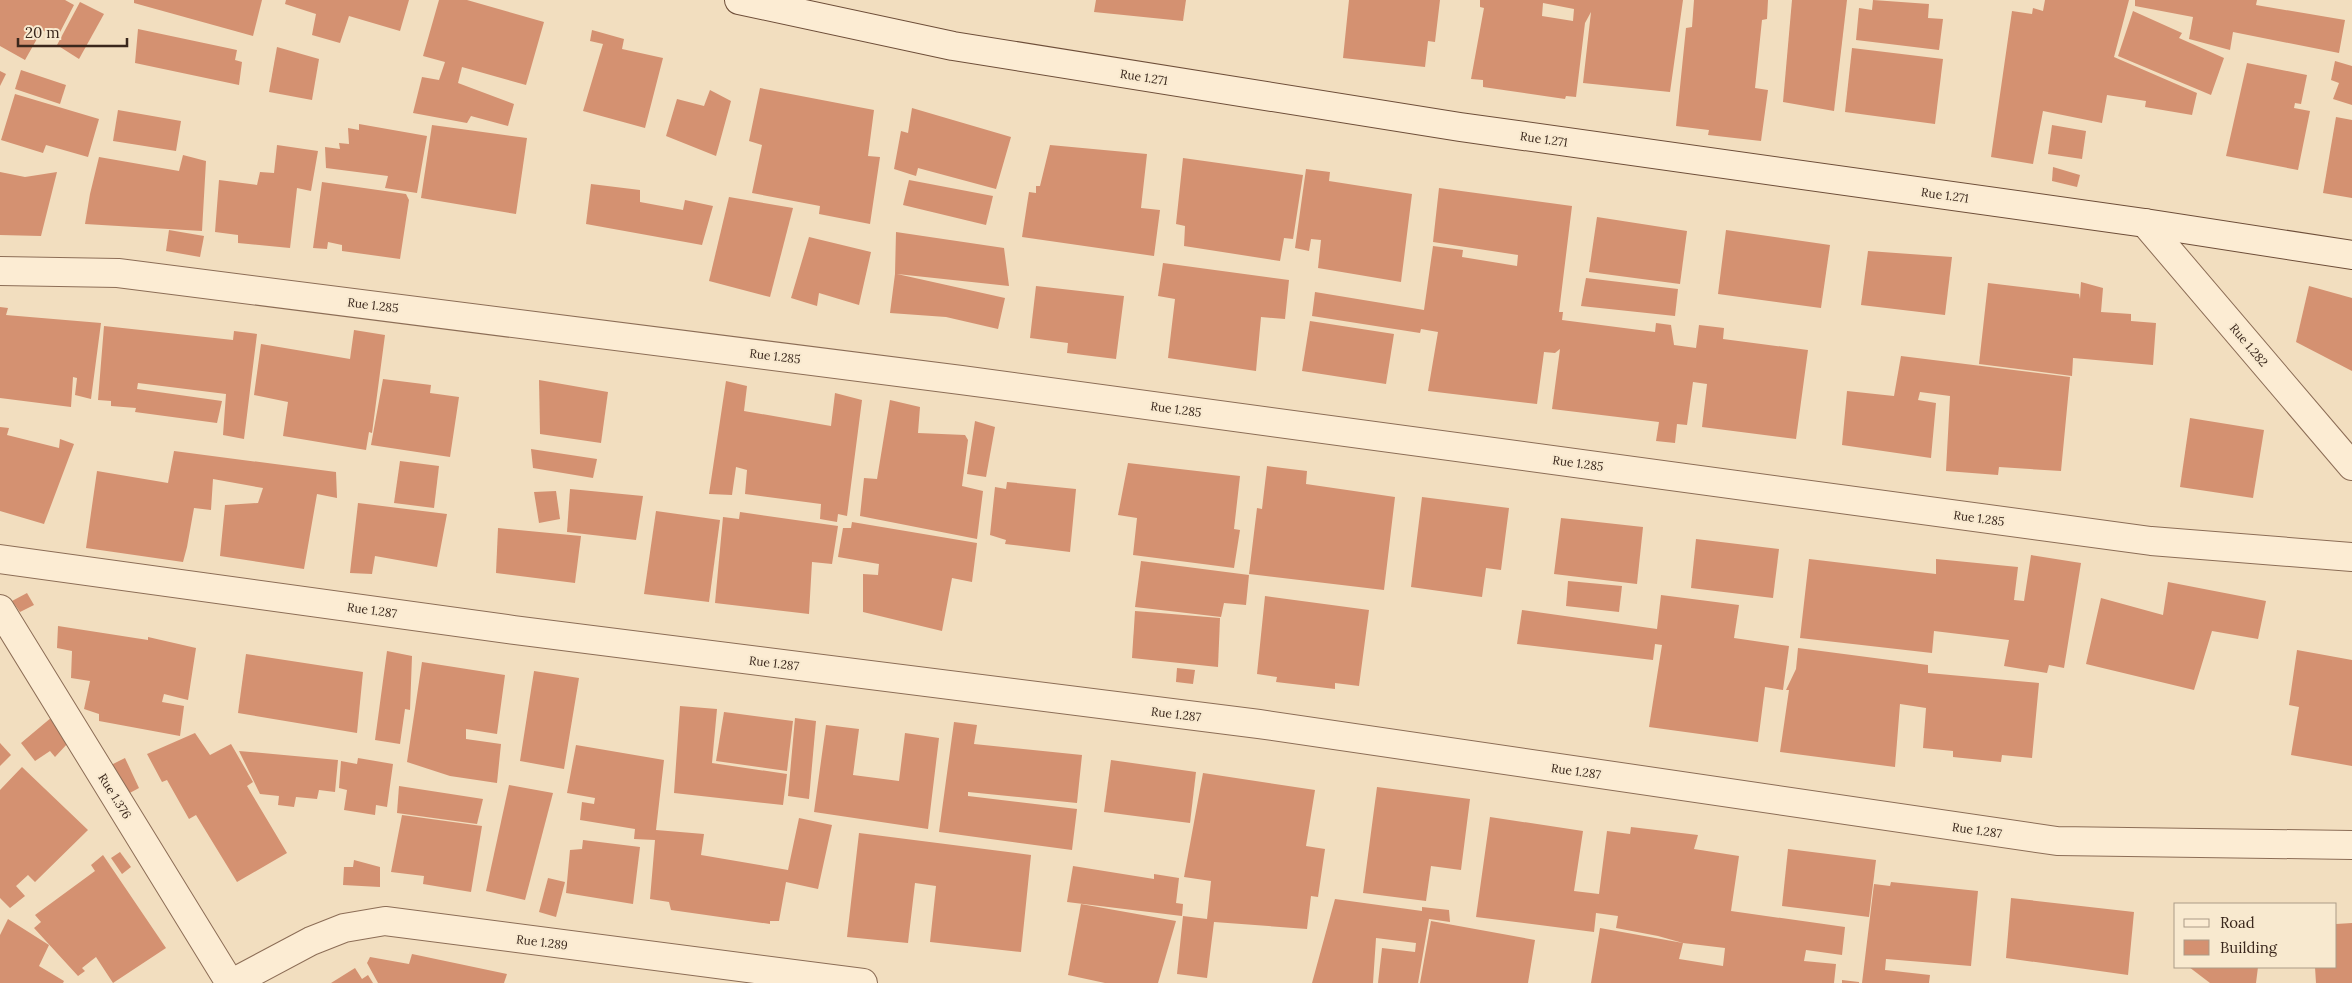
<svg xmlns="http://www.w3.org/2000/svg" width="2352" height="983" viewBox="0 0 2352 983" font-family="Lora,serif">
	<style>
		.building { fill: #d49171; fill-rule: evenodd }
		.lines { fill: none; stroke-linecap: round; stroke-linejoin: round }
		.street-casing { stroke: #8c6d56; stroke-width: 30 }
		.secondary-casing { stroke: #6e4e39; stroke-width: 30 }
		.street { stroke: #fcecd3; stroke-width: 28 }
		.secondary { stroke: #fcecd3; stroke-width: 28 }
		.labels { text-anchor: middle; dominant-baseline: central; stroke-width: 4; stroke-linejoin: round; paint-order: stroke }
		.street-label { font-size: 12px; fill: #3a271c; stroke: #f8e9cf }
	</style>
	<rect width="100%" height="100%" fill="#f2debf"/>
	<g class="building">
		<path d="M 0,0 L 65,0 L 74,5 L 57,38 L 42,30 L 25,60 L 0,46 Z"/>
		<path d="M 134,0 L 262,0 L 253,36 L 134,3 Z"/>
		<path d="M 286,0 L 409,0 L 400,31 L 349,16 L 340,43 L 312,35 L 316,14 L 285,4 Z"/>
		<path d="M 439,0 L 467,0 L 544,22 L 526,85 L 462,67 L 458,83 L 514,104 L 508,126 L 471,116 L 467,123 L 413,113 L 422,77 L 439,80 L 445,62 L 423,56 Z"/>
		<path d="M 1096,0 L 1186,0 L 1183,21 L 1094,12 Z"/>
		<path d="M 1349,0 L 1440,0 L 1435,42 L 1428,41 L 1425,67 L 1343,58 Z"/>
		<path d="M 1480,0 L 1683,0 L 1670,92 L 1583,83 L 1591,12 L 1585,23 L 1576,97 L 1566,96 L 1565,99 L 1483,87 L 1483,80 L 1471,79 L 1484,8 L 1480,7 ZM 1543,3 L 1574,9 L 1573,21 L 1542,16 Z"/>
		<path d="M 1694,0 L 1768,0 L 1767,19 L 1762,20 L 1755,88 L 1768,90 L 1761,141 L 1708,135 L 1709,130 L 1676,126 L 1686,28 L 1692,27 Z"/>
		<path d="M 1792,0 L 1847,0 L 1834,111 L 1783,102 Z"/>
		<path d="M 1873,0 L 1929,4 L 1928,18 L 1943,19 L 1939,50 L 1856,40 L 1859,8 L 1872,10 Z"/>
		<path d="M 2045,0 L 2129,0 L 2114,57 L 2197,93 L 2192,115 L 2145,107 L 2146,101 L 2107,95 L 2102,123 L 2043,111 L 2033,164 L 1991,157 L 2012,11 L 2032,14 L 2033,8 L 2043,11 Z"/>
		<path d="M 2135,0 L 2257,0 L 2256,5 L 2345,20 L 2339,53 L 2233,32 L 2230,50 L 2189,39 L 2193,17 L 2135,6 Z"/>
		<path d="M 80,2 L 104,14 L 79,59 L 57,45 Z"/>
		<path d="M 2133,11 L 2182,33 L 2179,38 L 2224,58 L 2211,95 L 2118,56 Z"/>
		<path d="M 138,29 L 237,50 L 235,60 L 242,62 L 239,85 L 135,63 Z"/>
		<path d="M 592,30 L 624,39 L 622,49 L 663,58 L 645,128 L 583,111 L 603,44 L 590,41 Z"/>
		<path d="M 277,47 L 319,59 L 312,100 L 269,92 Z"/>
		<path d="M 1852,48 L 1943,59 L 1935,124 L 1845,112 Z"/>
		<path d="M 2335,61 L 2352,66 L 2352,105 L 2333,99 L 2339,83 L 2331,80 Z"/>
		<path d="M 2247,63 L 2307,75 L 2301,104 L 2295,103 L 2294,108 L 2310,111 L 2298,170 L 2226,156 Z"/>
		<path d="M 21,70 L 66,85 L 60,104 L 15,89 Z"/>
		<path d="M 0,71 L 6,74 L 0,86 Z"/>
		<path d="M 760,88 L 874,110 L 868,156 L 880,157 L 870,224 L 819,214 L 820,206 L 752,193 L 762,145 L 749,141 Z"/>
		<path d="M 710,90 L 731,101 L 716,156 L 666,136 L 677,99 L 704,106 Z"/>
		<path d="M 15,94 L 99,119 L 88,157 L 46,145 L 43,153 L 1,140 Z"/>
		<path d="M 912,108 L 1011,137 L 996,189 L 918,168 L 916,176 L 894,169 L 901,131 L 908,133 Z"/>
		<path d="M 118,110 L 181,121 L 176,151 L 113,141 Z"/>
		<path d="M 2336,117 L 2352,120 L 2352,198 L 2323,193 Z"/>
		<path d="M 359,124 L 427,136 L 417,193 L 385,188 L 388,176 L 326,168 L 325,147 L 340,149 L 339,143 L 349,144 L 348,128 L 359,130 Z"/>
		<path d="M 432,125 L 527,138 L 516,214 L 421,198 Z"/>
		<path d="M 2052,125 L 2086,131 L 2082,159 L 2048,154 Z"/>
		<path d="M 277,145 L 318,151 L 311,191 L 297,188 L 290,248 L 238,243 L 238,235 L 215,232 L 219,180 L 257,185 L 260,172 L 274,173 Z"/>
		<path d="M 1050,145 L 1147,154 L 1141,208 L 1160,210 L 1154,256 L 1022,237 L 1029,192 L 1036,193 L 1036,186 L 1040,186 Z"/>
		<path d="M 183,155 L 206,161 L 202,231 L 85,224 L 90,194 L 99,157 L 179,171 Z"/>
		<path d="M 1183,158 L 1303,175 L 1293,239 L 1284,238 L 1280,261 L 1184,246 L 1185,226 L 1176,224 Z"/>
		<path d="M 2053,167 L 2080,175 L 2077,187 L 2052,181 Z"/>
		<path d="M 1306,169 L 1330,172 L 1329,181 L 1412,194 L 1401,282 L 1318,268 L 1321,240 L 1311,239 L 1309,251 L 1295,248 Z"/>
		<path d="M 0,172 L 25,177 L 57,172 L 41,236 L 0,235 Z"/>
		<path d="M 909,180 L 993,196 L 986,225 L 903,205 Z"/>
		<path d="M 322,182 L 406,194 L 409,200 L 400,259 L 342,251 L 342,245 L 328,242 L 327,249 L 313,248 Z"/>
		<path d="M 591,184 L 640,190 L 640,202 L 683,210 L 685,200 L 713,206 L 702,245 L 586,224 Z"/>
		<path d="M 1439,188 L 1572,206 L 1559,312 L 1563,312 L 1562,320 L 1655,332 L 1656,323 L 1671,325 L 1674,345 L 1696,348 L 1699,325 L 1724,328 L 1723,339 L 1808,350 L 1796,439 L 1702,427 L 1707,384 L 1693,382 L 1687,425 L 1677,424 L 1675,443 L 1656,441 L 1659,422 L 1552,409 L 1560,349 L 1555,353 L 1544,352 L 1537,404 L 1428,391 L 1438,332 L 1421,329 L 1420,333 L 1312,316 L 1315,292 L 1424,310 L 1433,246 L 1463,250 L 1462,257 L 1517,266 L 1518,255 L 1433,242 Z"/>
		<path d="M 729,197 L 793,208 L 770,297 L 709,281 Z"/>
		<path d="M 1597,217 L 1687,231 L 1680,284 L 1589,272 Z"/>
		<path d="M 169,230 L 204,236 L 200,257 L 166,251 Z"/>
		<path d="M 1726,230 L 1830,245 L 1821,308 L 1718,294 Z"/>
		<path d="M 896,232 L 1004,248 L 1009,286 L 897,274 L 1005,298 L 998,329 L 946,317 L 890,313 L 895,274 Z"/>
		<path d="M 809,237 L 871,252 L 859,305 L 819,293 L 817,306 L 791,298 Z"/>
		<path d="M 1868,251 L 1952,257 L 1945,315 L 1861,305 Z"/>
		<path d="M 1163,263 L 1289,280 L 1285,319 L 1261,317 L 1256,371 L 1168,358 L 1175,299 L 1158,296 Z"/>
		<path d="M 1586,278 L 1678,289 L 1675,316 L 1581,306 Z"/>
		<path d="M 2081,282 L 2103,288 L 2101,312 L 2131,314 L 2131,321 L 2156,323 L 2153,365 L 2073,358 L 2072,376 L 1979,364 L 1988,283 L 2079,294 L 2080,299 Z"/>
		<path d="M 1036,286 L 1124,296 L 1116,359 L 1067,353 L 1068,343 L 1030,338 Z"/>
		<path d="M 2309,286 L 2352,298 L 2352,371 L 2296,342 Z"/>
		<path d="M 0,307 L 8,308 L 6,315 L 101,323 L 91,399 L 75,395 L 77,378 L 73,377 L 71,407 L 0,398 Z"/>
		<path d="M 1310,321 L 1394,334 L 1386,384 L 1302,371 Z"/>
		<path d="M 104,326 L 233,340 L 234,331 L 257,334 L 244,439 L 223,435 L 226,394 L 138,383 L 137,389 L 222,401 L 217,423 L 135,412 L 136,408 L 111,406 L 111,401 L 98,400 Z"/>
		<path d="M 354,330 L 385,335 L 372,433 L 369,432 L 366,450 L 283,436 L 288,402 L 254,395 L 261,344 L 350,359 Z"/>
		<path d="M 1901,356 L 2070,377 L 2061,471 L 1999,467 L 1998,475 L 1946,471 L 1950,396 L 1920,392 L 1918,400 L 1936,403 L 1931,458 L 1842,445 L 1847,391 L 1894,396 Z"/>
		<path d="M 383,379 L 431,385 L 430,393 L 459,397 L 450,457 L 371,445 Z"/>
		<path d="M 539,380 L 608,392 L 601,443 L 540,434 Z"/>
		<path d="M 726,381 L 747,386 L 744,411 L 831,426 L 835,393 L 862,400 L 847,516 L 838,514 L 837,522 L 820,519 L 821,504 L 745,494 L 747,470 L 736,467 L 732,495 L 709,494 Z"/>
		<path d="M 890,400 L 920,407 L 918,433 L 965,435 L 968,440 L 962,486 L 983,491 L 977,539 L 860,516 L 864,478 L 877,479 Z"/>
		<path d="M 2190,418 L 2264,430 L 2253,498 L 2180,487 Z"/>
		<path d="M 975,421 L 995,427 L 986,477 L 967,474 Z"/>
		<path d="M 0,427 L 9,428 L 7,435 L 59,448 L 60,439 L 74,444 L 44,524 L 0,511 Z"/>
		<path d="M 531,449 L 597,459 L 593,478 L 533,468 Z"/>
		<path d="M 174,451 L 336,472 L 337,498 L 317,494 L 304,569 L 220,556 L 225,505 L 258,503 L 263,488 L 213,479 L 211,510 L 194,508 L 187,547 L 183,562 L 86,548 L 97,471 L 168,483 Z"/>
		<path d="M 400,461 L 439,466 L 434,508 L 394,503 Z"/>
		<path d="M 1128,463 L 1240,476 L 1234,529 L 1240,530 L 1234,568 L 1133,555 L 1137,518 L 1118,515 Z"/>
		<path d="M 1267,466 L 1307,471 L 1306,484 L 1395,497 L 1384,590 L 1249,574 L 1257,508 L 1262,509 Z"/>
		<path d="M 1007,482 L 1076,489 L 1070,552 L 1005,544 L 1006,540 L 990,535 L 995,487 L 1006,489 Z"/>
		<path d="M 570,489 L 643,496 L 636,540 L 567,532 Z"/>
		<path d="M 556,491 L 560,519 L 539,523 L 534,492 Z"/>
		<path d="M 1422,497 L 1509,508 L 1501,570 L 1486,568 L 1482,597 L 1411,587 Z"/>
		<path d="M 358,503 L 447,514 L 437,567 L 375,556 L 372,574 L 350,573 Z"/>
		<path d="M 656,511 L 720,520 L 709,602 L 644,594 Z"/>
		<path d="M 740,512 L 838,526 L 832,564 L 812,562 L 809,614 L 715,603 L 723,517 L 739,519 Z"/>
		<path d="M 1561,518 L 1643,527 L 1637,584 L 1554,574 Z"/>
		<path d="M 852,522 L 977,543 L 972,582 L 952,578 L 942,631 L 863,612 L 863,574 L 878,575 L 879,564 L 838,557 L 843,528 L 851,528 Z"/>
		<path d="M 498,528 L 581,536 L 575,583 L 496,573 Z"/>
		<path d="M 1696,539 L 1779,549 L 1773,598 L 1691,588 Z"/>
		<path d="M 2031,555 L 2081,563 L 2064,668 L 2049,665 L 2047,673 L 2004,666 L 2009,640 L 1934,631 L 1932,653 L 1800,638 L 1809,559 L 1936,574 L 1936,559 L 2018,567 L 2014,600 L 2024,601 Z"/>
		<path d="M 1141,561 L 1249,575 L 1246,605 L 1224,603 L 1221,617 L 1135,607 Z"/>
		<path d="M 1568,581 L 1622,586 L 1619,612 L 1566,606 Z"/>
		<path d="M 2168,582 L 2266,601 L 2258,639 L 2212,631 L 2194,690 L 2086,664 L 2101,598 L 2163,615 Z"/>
		<path d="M 27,593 L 34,605 L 20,612 L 12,601 Z"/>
		<path d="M 1661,595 L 1739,605 L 1734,638 L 1789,646 L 1783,690 L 1765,687 L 1758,742 L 1649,727 L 1662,645 L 1655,644 L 1653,660 L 1517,644 L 1522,610 L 1657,629 Z"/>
		<path d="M 1265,596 L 1369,610 L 1359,686 L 1335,683 L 1335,689 L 1276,682 L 1277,677 L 1257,674 Z"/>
		<path d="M 1135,611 L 1220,618 L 1218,667 L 1132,658 Z"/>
		<path d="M 58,626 L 148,640 L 148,637 L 196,648 L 188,700 L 164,694 L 162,702 L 184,706 L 180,736 L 99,721 L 99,714 L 84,709 L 90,681 L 71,678 L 72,651 L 57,648 Z"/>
		<path d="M 1798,648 L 1928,665 L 1928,673 L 2039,683 L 2032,758 L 2002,755 L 2001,762 L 1953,757 L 1953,751 L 1923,748 L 1926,708 L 1900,704 L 1895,767 L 1780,752 L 1789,690 L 1786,690 L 1796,669 Z"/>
		<path d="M 2297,650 L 2352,660 L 2352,766 L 2291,755 L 2299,707 L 2289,705 Z"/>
		<path d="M 387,651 L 412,656 L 410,710 L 405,709 L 400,744 L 375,740 Z"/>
		<path d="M 246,654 L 363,672 L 357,733 L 238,713 Z"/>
		<path d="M 422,662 L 505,675 L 497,734 L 466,729 L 466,739 L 501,744 L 497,783 L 450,776 L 407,762 Z"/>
		<path d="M 1177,668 L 1195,670 L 1193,684 L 1176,682 Z"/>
		<path d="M 534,671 L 579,678 L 564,769 L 520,761 Z"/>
		<path d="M 680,706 L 717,709 L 712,763 L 787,774 L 783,805 L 674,793 Z"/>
		<path d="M 724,712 L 793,721 L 787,771 L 716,761 Z"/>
		<path d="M 52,717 L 68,743 L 55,757 L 50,751 L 35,761 L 21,743 Z"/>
		<path d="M 795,718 L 816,721 L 809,799 L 788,796 Z"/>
		<path d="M 954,722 L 977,725 L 974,744 L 1082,755 L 1077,803 L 968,792 L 968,796 L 1077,809 L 1072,850 L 939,832 Z"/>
		<path d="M 826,725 L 859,729 L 853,775 L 899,781 L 905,733 L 939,738 L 928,829 L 814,812 Z"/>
		<path d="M 195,733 L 210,755 L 231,744 L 253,782 L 247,786 L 287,853 L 237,882 L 196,815 L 189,819 L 167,780 L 162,782 L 147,754 Z"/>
		<path d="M 0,743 L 11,755 L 0,766 Z"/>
		<path d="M 576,745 L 664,760 L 656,830 L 704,834 L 701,855 L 788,870 L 799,818 L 832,825 L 818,889 L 786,882 L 779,921 L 770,921 L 770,924 L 671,910 L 669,902 L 650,899 L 655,840 L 634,839 L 635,829 L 580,820 L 582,802 L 594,804 L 595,798 L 567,793 Z"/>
		<path d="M 239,751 L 338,760 L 335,792 L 319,790 L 317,799 L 296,797 L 294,807 L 278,805 L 279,796 L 260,794 Z"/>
		<path d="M 125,758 L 139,788 L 126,795 L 111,765 Z"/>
		<path d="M 358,758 L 393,764 L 387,807 L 376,805 L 375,815 L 344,810 L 347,790 L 339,788 L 341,761 L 357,764 Z"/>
		<path d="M 1111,760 L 1196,772 L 1190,823 L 1104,812 Z"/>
		<path d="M 22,767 L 88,830 L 35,882 L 28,875 L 16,886 L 25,896 L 10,908 L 0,898 L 0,790 Z"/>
		<path d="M 1203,773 L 1315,790 L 1306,846 L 1325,849 L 1318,897 L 1311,896 L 1307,929 L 1214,922 L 1207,978 L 1177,974 L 1183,916 L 1207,919 L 1211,881 L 1184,877 Z"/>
		<path d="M 509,785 L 553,793 L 525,900 L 486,891 Z"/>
		<path d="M 399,786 L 483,799 L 477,824 L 397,813 Z"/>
		<path d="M 1377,787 L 1470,799 L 1461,870 L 1431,866 L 1426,901 L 1363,893 Z"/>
		<path d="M 402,815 L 482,826 L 471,892 L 423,884 L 424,876 L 391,872 Z"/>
		<path d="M 1490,817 L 1583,831 L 1574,891 L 1599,894 L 1607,831 L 1630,834 L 1631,827 L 1698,835 L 1694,849 L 1739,856 L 1731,911 L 1845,927 L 1842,955 L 1806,950 L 1804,961 L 1836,964 L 1834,983 L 1591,983 L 1600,928 L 1683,943 L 1658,936 L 1616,928 L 1618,916 L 1596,913 L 1594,932 L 1476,917 ZM 1683,943 L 1725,948 L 1723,966 L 1679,959 Z"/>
		<path d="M 859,833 L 1031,855 L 1021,952 L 930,942 L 936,886 L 915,883 L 908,943 L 847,937 Z"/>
		<path d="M 583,840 L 640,847 L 633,904 L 566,893 L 570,850 L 582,849 Z"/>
		<path d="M 1788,849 L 1876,860 L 1869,917 L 1782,906 Z"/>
		<path d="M 120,852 L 131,867 L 122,874 L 111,858 Z"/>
		<path d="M 103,855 L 166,948 L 113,983 L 96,957 L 82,968 L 85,971 L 78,976 L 34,928 L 41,922 L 35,915 L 95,871 L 91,865 Z"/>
		<path d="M 354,860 L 380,867 L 380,887 L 343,885 L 344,867 L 353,867 Z"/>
		<path d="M 1073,866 L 1154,879 L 1154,874 L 1179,878 L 1176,903 L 1183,904 L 1182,916 L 1067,902 Z"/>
		<path d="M 548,878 L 565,882 L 556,917 L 539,912 Z"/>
		<path d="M 1891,882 L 1978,891 L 1971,966 L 1886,959 L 1885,970 L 1930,975 L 1929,983 L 1862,983 L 1874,884 L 1890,886 Z"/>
		<path d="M 2011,898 L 2134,912 L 2128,975 L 2006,958 Z"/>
		<path d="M 1335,899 L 1422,911 L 1422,907 L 1449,910 L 1450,922 L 1429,919 L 1418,983 L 1378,983 L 1382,948 L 1415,952 L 1416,943 L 1376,938 L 1373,983 L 1312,983 Z"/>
		<path d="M 1081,904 L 1176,921 L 1158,983 L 1105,983 L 1068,975 Z"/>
		<path d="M 8,919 L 49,945 L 39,966 L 64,981 L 63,983 L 0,983 L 0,935 Z"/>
		<path d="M 1431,921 L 1535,940 L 1528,983 L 1420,983 Z"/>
		<path d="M 2352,923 L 2352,983 L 2316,983 L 2315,967 L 2336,967 L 2336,924 Z"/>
		<path d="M 412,954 L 507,974 L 504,983 L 378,983 L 367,963 L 370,957 L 409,964 Z"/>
		<path d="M 2189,967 L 2258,967 L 2256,983 L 2210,983 Z"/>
		<path d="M 355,968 L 362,979 L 368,975 L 373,983 L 331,983 Z"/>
		<path d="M 1842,980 L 1859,982 L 1859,983 L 1842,983 Z"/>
	</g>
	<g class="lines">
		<g class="street-casing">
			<g id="street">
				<path d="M 2145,223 L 2352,466"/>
				<path d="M 0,271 L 118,273 L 961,380 L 2151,541 L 2352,557"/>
				<path d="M 0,559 L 514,630 L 1259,724 L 2057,841 L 2352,845"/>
				<path d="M 0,609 L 230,983"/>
				<path d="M 232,983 L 311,941 L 344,928 L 385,921 L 863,983"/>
			</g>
		</g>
		<g class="secondary-casing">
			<path id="secondary" d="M 739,0 L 953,46 L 1460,127 L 2145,223 L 2352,255"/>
		</g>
		<use href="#street" class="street"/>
		<use href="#secondary" class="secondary"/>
	</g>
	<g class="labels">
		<g class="street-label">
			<text transform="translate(1144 77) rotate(9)">Rue 1.271</text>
			<text transform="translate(1544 139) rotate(8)">Rue 1.271</text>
			<text transform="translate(1945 195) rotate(8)">Rue 1.271</text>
			<text transform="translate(373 305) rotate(7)">Rue 1.285</text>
			<text transform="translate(2249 345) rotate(50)">Rue 1.282</text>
			<text transform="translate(775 356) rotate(7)">Rue 1.285</text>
			<text transform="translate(1176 409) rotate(8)">Rue 1.285</text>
			<text transform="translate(1578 463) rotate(8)">Rue 1.285</text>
			<text transform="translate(1979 518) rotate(8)">Rue 1.285</text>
			<text transform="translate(372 610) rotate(8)">Rue 1.287</text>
			<text transform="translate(774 663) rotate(7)">Rue 1.287</text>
			<text transform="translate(1176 714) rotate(7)">Rue 1.287</text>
			<text transform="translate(1576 771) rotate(8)">Rue 1.287</text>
			<text transform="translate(115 796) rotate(58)">Rue 1.376</text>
			<text transform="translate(1977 830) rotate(8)">Rue 1.287</text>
			<text transform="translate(542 942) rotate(7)">Rue 1.289</text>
		</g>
	</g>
	<rect x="2174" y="903" width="162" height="65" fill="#f8e9cf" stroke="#ac9b87"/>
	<rect x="2184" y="919" width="25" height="8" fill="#fcecd3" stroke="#ac9b87"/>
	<text x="2220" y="928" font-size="15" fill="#3a271c">Road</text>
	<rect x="2184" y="940" width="25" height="15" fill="#d49171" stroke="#ac9b87"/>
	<text x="2220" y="953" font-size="15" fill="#3a271c">Building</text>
	<path d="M18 38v8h109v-8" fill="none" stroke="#3a271c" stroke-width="2.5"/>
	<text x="25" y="38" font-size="15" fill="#3a271c" stroke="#f8e9cf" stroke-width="4" paint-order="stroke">20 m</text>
</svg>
